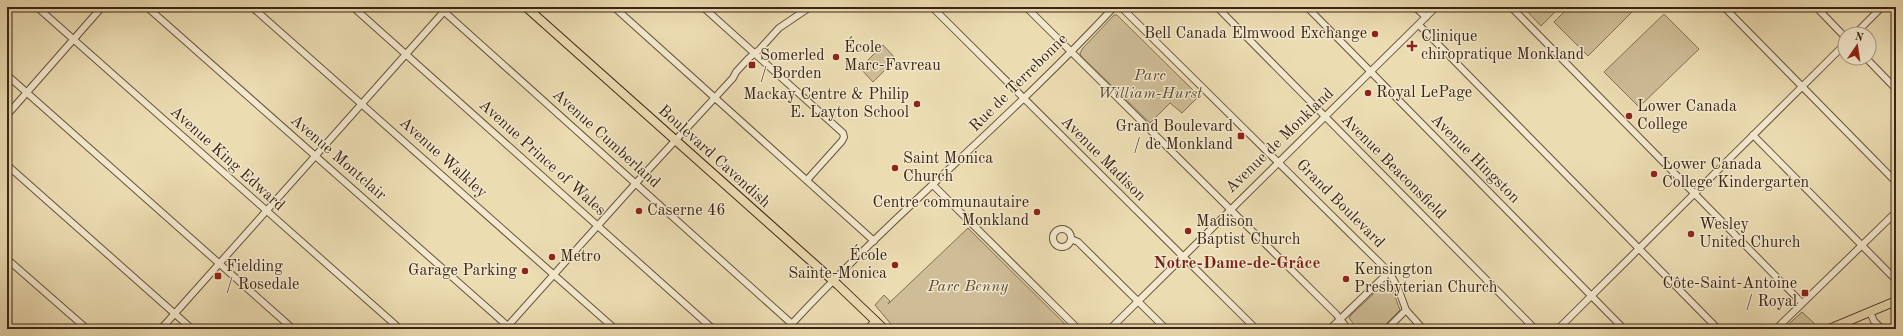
<svg xmlns="http://www.w3.org/2000/svg" width="1903" height="336" viewBox="0 0 1903 336" font-family="'Old Standard TT',serif">
	<style>
		.green { fill: #cebd97; stroke: #847056 }
		.lines { fill: none; stroke-linecap: round; stroke-linejoin: round }
		.minor-casing { stroke: #66523c; stroke-width: 8 }
		.major-casing { stroke: #3a2415; stroke-width: 10 }
		.minor { stroke: #f3e8cd; stroke-width: 6 }
		.major { stroke: #ecdcb2; stroke-width: 8 }
		.poi-dot { fill: #8f2418; stroke: #f3e8cd; stroke-width: 1.5 }
		.labels { text-anchor: middle; dominant-baseline: central; stroke-width: 3; stroke-linejoin: round; paint-order: stroke }
		.poi-label { font-size: 16px; fill: #3a2415; stroke: #f3e8cd; text-anchor: start }
		.park-label { font-size: 16px; font-style: italic; fill: #5f4a36; stroke: #f3e8cd }
		.street-label { font-size: 16px; fill: #3a2415; stroke: #f3e8cd }
		.neighbourhood-label { font-size: 17px; font-weight: bold; fill: #7a1f14; stroke: #f3e8cd }
	</style>
	<rect width="100%" height="100%" fill="#ecdcb2"/>
	<filter id="stains"><feTurbulence type="fractalNoise" baseFrequency=".005" numOctaves="4"/><feColorMatrix values="0 0 0 0 .2 0 0 0 0 .09 0 0 0 0 .02 0 0 0 .5 -.17"/></filter>
	<radialGradient id="worn" r=".72"><stop offset=".6" stop-color="#630" stop-opacity="0"/><stop offset="1" stop-color="#630" stop-opacity=".3"/></radialGradient>
	<g class="green">
		<path d="M 1523,7 L 1560,7 L 1541,26 Z"/>
		<path d="M 1569,7 L 1637,7 L 1588,56 L 1554,22 Z"/>
		<path d="M 1664,14 L 1699,49 L 1639,107 L 1604,72 Z"/>
		<path d="M 1114,15 L 1117,15 L 1199,96 L 1182,113 L 1170,103 L 1150,123 L 1081,56 L 1080,53 L 1083,48 Z"/>
		<path d="M 883,45 L 896,59 L 873,82 L 860,68 Z"/>
		<path d="M 968,228 L 1070,329 L 895,329 L 875,305 L 884,295 L 890,301 L 888,304 Z"/>
		<path d="M 1384,284 L 1391,286 L 1400,310 L 1381,329 L 1357,329 L 1349,318 L 1351,315 Z"/>
		<path d="M 1802,312 L 1815,324 L 1814,327 L 1810,329 L 1783,329 Z"/>
	</g>
	<g class="lines">
		<g class="minor-casing">
			<g id="minor">
				<path d="M 37,7 L 400,329"/>
				<path d="M 147,7 L 511,329"/>
				<path d="M 252,7 L 615,329"/>
				<path d="M 353,7 L 713,329"/>
				<path d="M 439,7 L 792,324"/>
				<path d="M 614,7 L 874,241"/>
				<path d="M 703,7 L 843,133 L 844,137 L 842,141 L 807,180"/>
				<path d="M 932,7 L 1256,329"/>
				<path d="M 1026,7 L 1336,314 L 1348,329"/>
				<path d="M 1121,7 L 1389,272 L 1398,288 L 1406,310 L 1423,329"/>
				<path d="M 1217,7 L 1535,329"/>
				<path d="M 1307,7 L 1624,329"/>
				<path d="M 1415,7 L 1426,17"/>
				<path d="M 1511,7 L 1802,303"/>
				<path d="M 1724,7 L 1896,182"/>
				<path d="M 1816,7 L 1845,37"/>
				<path d="M 1419,25 L 1718,329"/>
				<path d="M 1855,34 L 1882,7"/>
				<path d="M 1866,58 L 1896,89"/>
				<path d="M 7,75 L 293,329"/>
				<path d="M 7,115 L 102,7"/>
				<path d="M 1753,135 L 1896,280"/>
				<path d="M 7,165 L 192,329"/>
				<path d="M 933,185 L 1078,329"/>
				<circle cx="1062" cy="238" r="9"/>
				<path d="M 1071,239 L 1078,242 L 1166,329"/>
				<path d="M 7,259 L 87,329"/>
				<path d="M 1870,312 L 1874,321 L 1882,329"/>
				<path d="M 161,329 L 448,7"/>
				<path d="M 505,329 L 636,183 L 733,78 L 736,72 L 749,58 L 760,49 L 779,28 L 810,7"/>
				<path d="M 787,329 C 891,216 1010,119 1114,7"/>
				<path d="M 867,329 L 876,320"/>
				<path d="M 1110,329 L 1436,7"/>
				<path d="M 1330,329 L 1389,272"/>
				<path d="M 1387,329 L 1406,310"/>
				<path d="M 1558,329 L 1845,44"/>
				<path d="M 1776,329 L 1896,212"/>
			</g>
		</g>
		<g class="major-casing">
			<g id="major">
				<path d="M 526,7 L 838,285 L 884,329"/>
				<path d="M 1829,329 L 1896,301"/>
			</g>
		</g>
		<use href="#minor" class="minor"/>
		<use href="#major" class="major"/>
	</g>
	<g class="poi-dot">
		<circle cx="1375" cy="34" r="4"/>
		<path d="M1410 40h4v4h4v4h-4v4h-4v-4h-4v-4h4z"/>
		<circle cx="836" cy="57" r="4"/>
		<rect x="748" y="61" width="8" height="8" rx="2"/>
		<circle cx="1368" cy="93" r="4"/>
		<circle cx="917" cy="104" r="4"/>
		<circle cx="1629" cy="116" r="4"/>
		<rect x="1237" y="132" width="8" height="8" rx="2"/>
		<circle cx="895" cy="168" r="4"/>
		<circle cx="1654" cy="174" r="4"/>
		<circle cx="639" cy="211" r="4"/>
		<circle cx="1037" cy="212" r="4"/>
		<circle cx="1188" cy="231" r="4"/>
		<circle cx="1691" cy="234" r="4"/>
		<circle cx="552" cy="257" r="4"/>
		<circle cx="895" cy="265" r="4"/>
		<circle cx="525" cy="271" r="4"/>
		<rect x="214" y="272" width="8" height="8" rx="2"/>
		<circle cx="1346" cy="279" r="4"/>
		<rect x="1801" y="289" width="8" height="8" rx="2"/>
	</g>
	<g class="labels">
		<g class="poi-label">
			<text x="1367" y="34" text-anchor="end">Bell Canada Elmwood Exchange</text>
			<text x="1421" y="37">Clinique<tspan x="1421" dy="18">chiropratique Monkland</tspan></text>
			<text x="844" y="48">École<tspan x="844" dy="18">Marc-Favreau</tspan></text>
			<text x="760" y="56">Somerled<tspan x="760" dy="18">/ Borden</tspan></text>
			<text x="1376" y="93">Royal LePage</text>
			<text x="909" y="95" text-anchor="end">Mackay Centre &amp; Philip<tspan x="909" dy="18">E. Layton School</tspan></text>
			<text x="1637" y="107">Lower Canada<tspan x="1637" dy="18">College</tspan></text>
			<text x="1233" y="127" text-anchor="end">Grand Boulevard<tspan x="1233" dy="18">/ de Monkland</tspan></text>
			<text x="903" y="159">Saint Monica<tspan x="903" dy="18">Church</tspan></text>
			<text x="1662" y="165">Lower Canada<tspan x="1662" dy="18">College Kindergarten</tspan></text>
			<text x="1029" y="203" text-anchor="end">Centre communautaire<tspan x="1029" dy="18">Monkland</tspan></text>
			<text x="647" y="211">Caserne 46</text>
			<text x="1196" y="222">Madison<tspan x="1196" dy="18">Baptist Church</tspan></text>
			<text x="1699" y="225">Wesley<tspan x="1699" dy="18">United Church</tspan></text>
			<text x="887" y="256" text-anchor="end">École<tspan x="887" dy="18">Sainte-Monica</tspan></text>
			<text x="560" y="257">Metro</text>
			<text x="226" y="267">Fielding<tspan x="226" dy="18">/ Rosedale</tspan></text>
			<text x="1354" y="270">Kensington<tspan x="1354" dy="18">Presbyterian Church</tspan></text>
			<text x="517" y="271" text-anchor="end">Garage Parking</text>
			<text x="1797" y="284" text-anchor="end">Côte-Saint-Antoine<tspan x="1797" dy="18">/ Royal</tspan></text>
		</g>
		<g class="park-label">
			<text x="1150" y="76">Parc<tspan x="1150" dy="18">William-Hurst</tspan></text>
			<text x="968" y="287">Parc Benny</text>
		</g>
		<g class="street-label">
			<text transform="translate(1019 83) rotate(-45)">Rue de Terrebonne</text>
			<text transform="translate(606 139) rotate(42)">Avenue Cumberland</text>
			<text transform="translate(1280 141) rotate(-44)">Avenue de Monkland</text>
			<text transform="translate(714 157) rotate(42)">Boulevard Cavendish</text>
			<text transform="translate(338 158) rotate(41)">Avenue Montclair</text>
			<text transform="translate(443 158) rotate(42)">Avenue Walkley</text>
			<text transform="translate(542 158) rotate(42)">Avenue Prince of Wales</text>
			<text transform="translate(227 159) rotate(42)">Avenue King Edward</text>
			<text transform="translate(1103 159) rotate(45)">Avenue Madison</text>
			<text transform="translate(1475 159) rotate(45)">Avenue Hingston</text>
			<text transform="translate(1393 167) rotate(45)">Avenue Beaconsfield</text>
			<text transform="translate(1340 204) rotate(45)">Grand Boulevard</text>
		</g>
		<g class="neighbourhood-label">
			<text x="1237" y="263">Notre-Dame-de-Grâce</text>
		</g>
	</g>
	<rect width="1903" height="336" fill="none" stroke="#ecdcb2" stroke-width="24"/>
	<rect x="8" y="8" width="1887" height="320" fill="none" stroke="#3a2415" stroke-width="2"/>
	<rect x="12" y="12" width="1879" height="312" fill="none" stroke="#3a2415"/>
	<g transform="translate(1857 46) rotate(13)"><circle r="19" fill="#f3e8cd" stroke="#a99a83"/>
	<path d="M0-3L7 15L0 10L-7 15Z" fill="#8f2418"/>
	<text y="-6" font-size="11" font-weight="bold" text-anchor="middle" fill="#3a2415">N</text>
	</g>
	<rect width="100%" height="100%" filter="url(#stains)"/>
	<rect width="100%" height="100%" fill="url(#worn)"/>
</svg>
